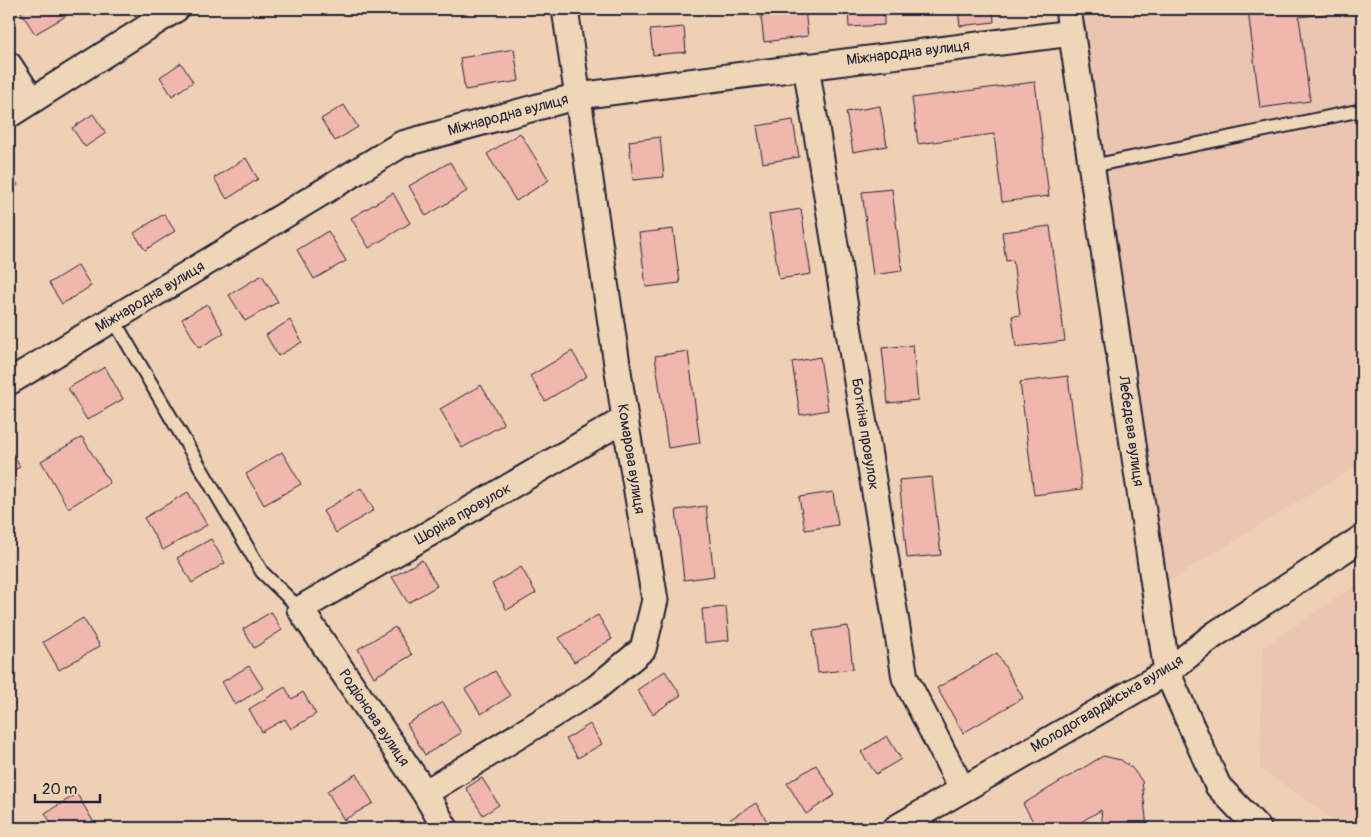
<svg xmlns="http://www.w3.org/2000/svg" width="1371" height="837" viewBox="0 0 1371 837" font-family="Pangolin,sans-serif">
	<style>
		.built { fill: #ecc5b0 }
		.building { fill: #f1b6ae; stroke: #22223b }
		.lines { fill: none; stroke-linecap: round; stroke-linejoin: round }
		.lane-casing { stroke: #22223b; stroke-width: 16 }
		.street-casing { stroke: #22223b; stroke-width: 29 }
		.lane { stroke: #eed6b6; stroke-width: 12 }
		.street { stroke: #eed6b6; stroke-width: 25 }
		.labels { text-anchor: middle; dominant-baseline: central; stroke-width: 4.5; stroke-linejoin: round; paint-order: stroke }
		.street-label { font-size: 15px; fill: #22223b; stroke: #eed6b6 }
	</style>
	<rect width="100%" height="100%" fill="#efd0b4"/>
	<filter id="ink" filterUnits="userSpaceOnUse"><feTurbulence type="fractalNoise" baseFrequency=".02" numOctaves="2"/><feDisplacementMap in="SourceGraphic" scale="10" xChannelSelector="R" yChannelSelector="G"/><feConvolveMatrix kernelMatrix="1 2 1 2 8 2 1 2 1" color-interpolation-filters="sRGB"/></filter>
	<g filter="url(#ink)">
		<g class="built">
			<path d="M 1076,9 L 1362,9 L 1362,462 L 1166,583 Z"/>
			<path d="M 1362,581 L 1362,828 L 1345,828 L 1260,768 L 1263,647 Z"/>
		</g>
		<g class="building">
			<path d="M 19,9 L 61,9 L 66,16 L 35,34 Z"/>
			<path d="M 848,9 L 884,9 L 884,25 L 849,27 Z"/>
			<path d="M 958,9 L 993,9 L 994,22 L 960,26 Z"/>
			<path d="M 1260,9 L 1326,9 L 1327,14 L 1299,17 L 1310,101 L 1260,108 L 1248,10 Z"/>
			<path d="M 805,10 L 808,36 L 764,42 L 761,16 Z"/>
			<path d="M 684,27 L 686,52 L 653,55 L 650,30 Z"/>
			<path d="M 514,49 L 519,81 L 465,90 L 460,58 Z"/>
			<path d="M 181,63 L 193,82 L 172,96 L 160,77 Z"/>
			<path d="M 1035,82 L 1049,196 L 1002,202 L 994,134 L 918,144 L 912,98 Z"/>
			<path d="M 344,105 L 358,127 L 335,141 L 321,119 Z"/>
			<path d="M 880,106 L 887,146 L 853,152 L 846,112 Z"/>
			<path d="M 93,114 L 106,133 L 85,147 L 72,128 Z"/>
			<path d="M 793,120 L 799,157 L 763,163 L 757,126 Z"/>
			<path d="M 520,133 L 549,180 L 516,201 L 487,154 Z"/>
			<path d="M 660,137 L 664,177 L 633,180 L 629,141 Z"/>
			<path d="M 246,158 L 258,179 L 227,199 L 214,178 Z"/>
			<path d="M 450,162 L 467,191 L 426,216 L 409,186 Z"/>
			<path d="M 9,171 L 18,185 L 9,192 Z"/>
			<path d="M 892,189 L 902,271 L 873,275 L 862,192 Z"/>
			<path d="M 393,193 L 410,223 L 369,248 L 351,218 Z"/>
			<path d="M 801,209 L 811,274 L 779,279 L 769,214 Z"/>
			<path d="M 164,214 L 175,231 L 145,250 L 134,233 Z"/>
			<path d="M 1050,226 L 1065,341 L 1016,347 L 1012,316 L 1020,315 L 1013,260 L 1006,261 L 1002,232 Z"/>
			<path d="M 673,229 L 680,283 L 646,287 L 639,233 Z"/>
			<path d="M 328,231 L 346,261 L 314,279 L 297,250 Z"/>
			<path d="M 78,265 L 91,286 L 62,304 L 49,283 Z"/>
			<path d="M 262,275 L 278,302 L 245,321 L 229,295 Z"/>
			<path d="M 207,304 L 224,333 L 199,348 L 182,319 Z"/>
			<path d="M 290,320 L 302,342 L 278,356 L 266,335 Z"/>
			<path d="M 913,345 L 918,400 L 888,403 L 882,348 Z"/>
			<path d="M 572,351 L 587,376 L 545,401 L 530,376 Z"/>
			<path d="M 688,351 L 700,443 L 668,448 L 655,356 Z"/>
			<path d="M 820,357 L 828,410 L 800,415 L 792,362 Z"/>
			<path d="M 105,367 L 123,399 L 87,420 L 68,388 Z"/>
			<path d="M 1068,376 L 1082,489 L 1034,495 L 1020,382 Z"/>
			<path d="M 481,385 L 504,424 L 462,448 L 440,409 Z"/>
			<path d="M 82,437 L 110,483 L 68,508 L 41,461 Z"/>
			<path d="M 9,447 L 20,467 L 9,473 Z"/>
			<path d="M 282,452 L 301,484 L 264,505 L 246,474 Z"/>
			<path d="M 932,477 L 941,555 L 907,558 L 899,480 Z"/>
			<path d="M 361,488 L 374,510 L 336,533 L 323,511 Z"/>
			<path d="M 188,492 L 207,525 L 163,550 L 144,518 Z"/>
			<path d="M 833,492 L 838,525 L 805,530 L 799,497 Z"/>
			<path d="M 706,506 L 714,576 L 684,580 L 676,510 Z"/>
			<path d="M 211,539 L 225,563 L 192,583 L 177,558 Z"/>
			<path d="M 422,560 L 437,586 L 408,603 L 392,577 Z"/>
			<path d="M 521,567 L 536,593 L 507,610 L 492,584 Z"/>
			<path d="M 726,607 L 729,640 L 705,643 L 702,609 Z"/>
			<path d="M 271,612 L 282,630 L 254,648 L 243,629 Z"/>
			<path d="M 598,615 L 612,639 L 574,662 L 559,638 Z"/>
			<path d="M 83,618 L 100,646 L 59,670 L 43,642 Z"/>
			<path d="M 848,626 L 853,669 L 818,673 L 813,631 Z"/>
			<path d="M 395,627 L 412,655 L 374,677 L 358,649 Z"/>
			<path d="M 997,653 L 1023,698 L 963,733 L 937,688 Z"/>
			<path d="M 249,666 L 263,688 L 235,705 L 222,682 Z"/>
			<path d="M 495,671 L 510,696 L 481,714 L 465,689 Z"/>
			<path d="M 665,671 L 681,695 L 653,714 L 637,690 Z"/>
			<path d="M 285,687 L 292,699 L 303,692 L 316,714 L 291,729 L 285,719 L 262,732 L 249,709 Z"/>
			<path d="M 443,702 L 461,733 L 425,755 L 407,724 Z"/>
			<path d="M 590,724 L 602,744 L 578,758 L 566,739 Z"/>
			<path d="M 887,736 L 901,759 L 876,774 L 861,752 Z"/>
			<path d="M 1103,756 L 1121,760 L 1132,768 L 1142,781 L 1147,828 L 1103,828 L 1101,810 L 1071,828 L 1037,828 L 1023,804 Z"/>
			<path d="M 816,765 L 835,795 L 806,814 L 787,783 Z"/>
			<path d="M 356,774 L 373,803 L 344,820 L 327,791 Z"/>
			<path d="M 482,778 L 499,805 L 483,815 L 466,788 Z"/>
			<path d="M 77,794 L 93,821 L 81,828 L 54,828 L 45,813 Z"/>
			<path d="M 756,803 L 771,828 L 734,828 L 729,820 Z"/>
		</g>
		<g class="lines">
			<g class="lane-casing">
				<g id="lane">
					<path d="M 1092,166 L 1362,110"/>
					<path d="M 113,319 L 262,572 L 300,609"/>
				</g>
			</g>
			<g class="street-casing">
				<g id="street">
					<path d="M 1068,9 L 1167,672 L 1218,786 L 1258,828"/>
					<path d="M 9,65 L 32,100"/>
					<path d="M 806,66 L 905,678 L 962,789"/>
					<path d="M 9,115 L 176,9"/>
					<path d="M 9,382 L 402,144 L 578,96 L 1072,33"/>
					<path d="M 425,793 L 596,688 L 643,649 L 655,600 L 625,419 L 565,9"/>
					<path d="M 445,828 L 425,793 L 300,609 L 625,419"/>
					<path d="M 896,828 L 1167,672 L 1214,635 L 1362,538"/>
				</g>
			</g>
			<use href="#lane" class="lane"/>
			<use href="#street" class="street"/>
		</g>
	</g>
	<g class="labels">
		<g class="street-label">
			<text transform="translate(908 53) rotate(-7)">Міжнародна вулиця</text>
			<text transform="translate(508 115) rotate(-15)">Міжнародна вулиця</text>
			<text transform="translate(150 297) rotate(-31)">Міжнародна вулиця</text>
			<text transform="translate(1131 431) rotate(82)">Лебедєва вулиця</text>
			<text transform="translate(865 434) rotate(81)">Боткіна провулок</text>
			<text transform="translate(631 459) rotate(81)">Комарова вулиця</text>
			<text transform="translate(463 514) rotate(-30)">Шоріна провулок</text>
			<text transform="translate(1107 704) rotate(-31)">Молодогвардійська вулиця</text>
			<text transform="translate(374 718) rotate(56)">Родіонова вулиця</text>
		</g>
	</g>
	<rect width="1371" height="837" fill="none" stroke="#eed6b6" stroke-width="30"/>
	<rect x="15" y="15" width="1341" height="807" fill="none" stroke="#22223b" stroke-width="2" filter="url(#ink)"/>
	<path d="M35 794v8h65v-8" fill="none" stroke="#22223b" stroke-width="2.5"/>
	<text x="42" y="794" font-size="15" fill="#22223b" stroke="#eed6b6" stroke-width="4" paint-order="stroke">20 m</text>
</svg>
